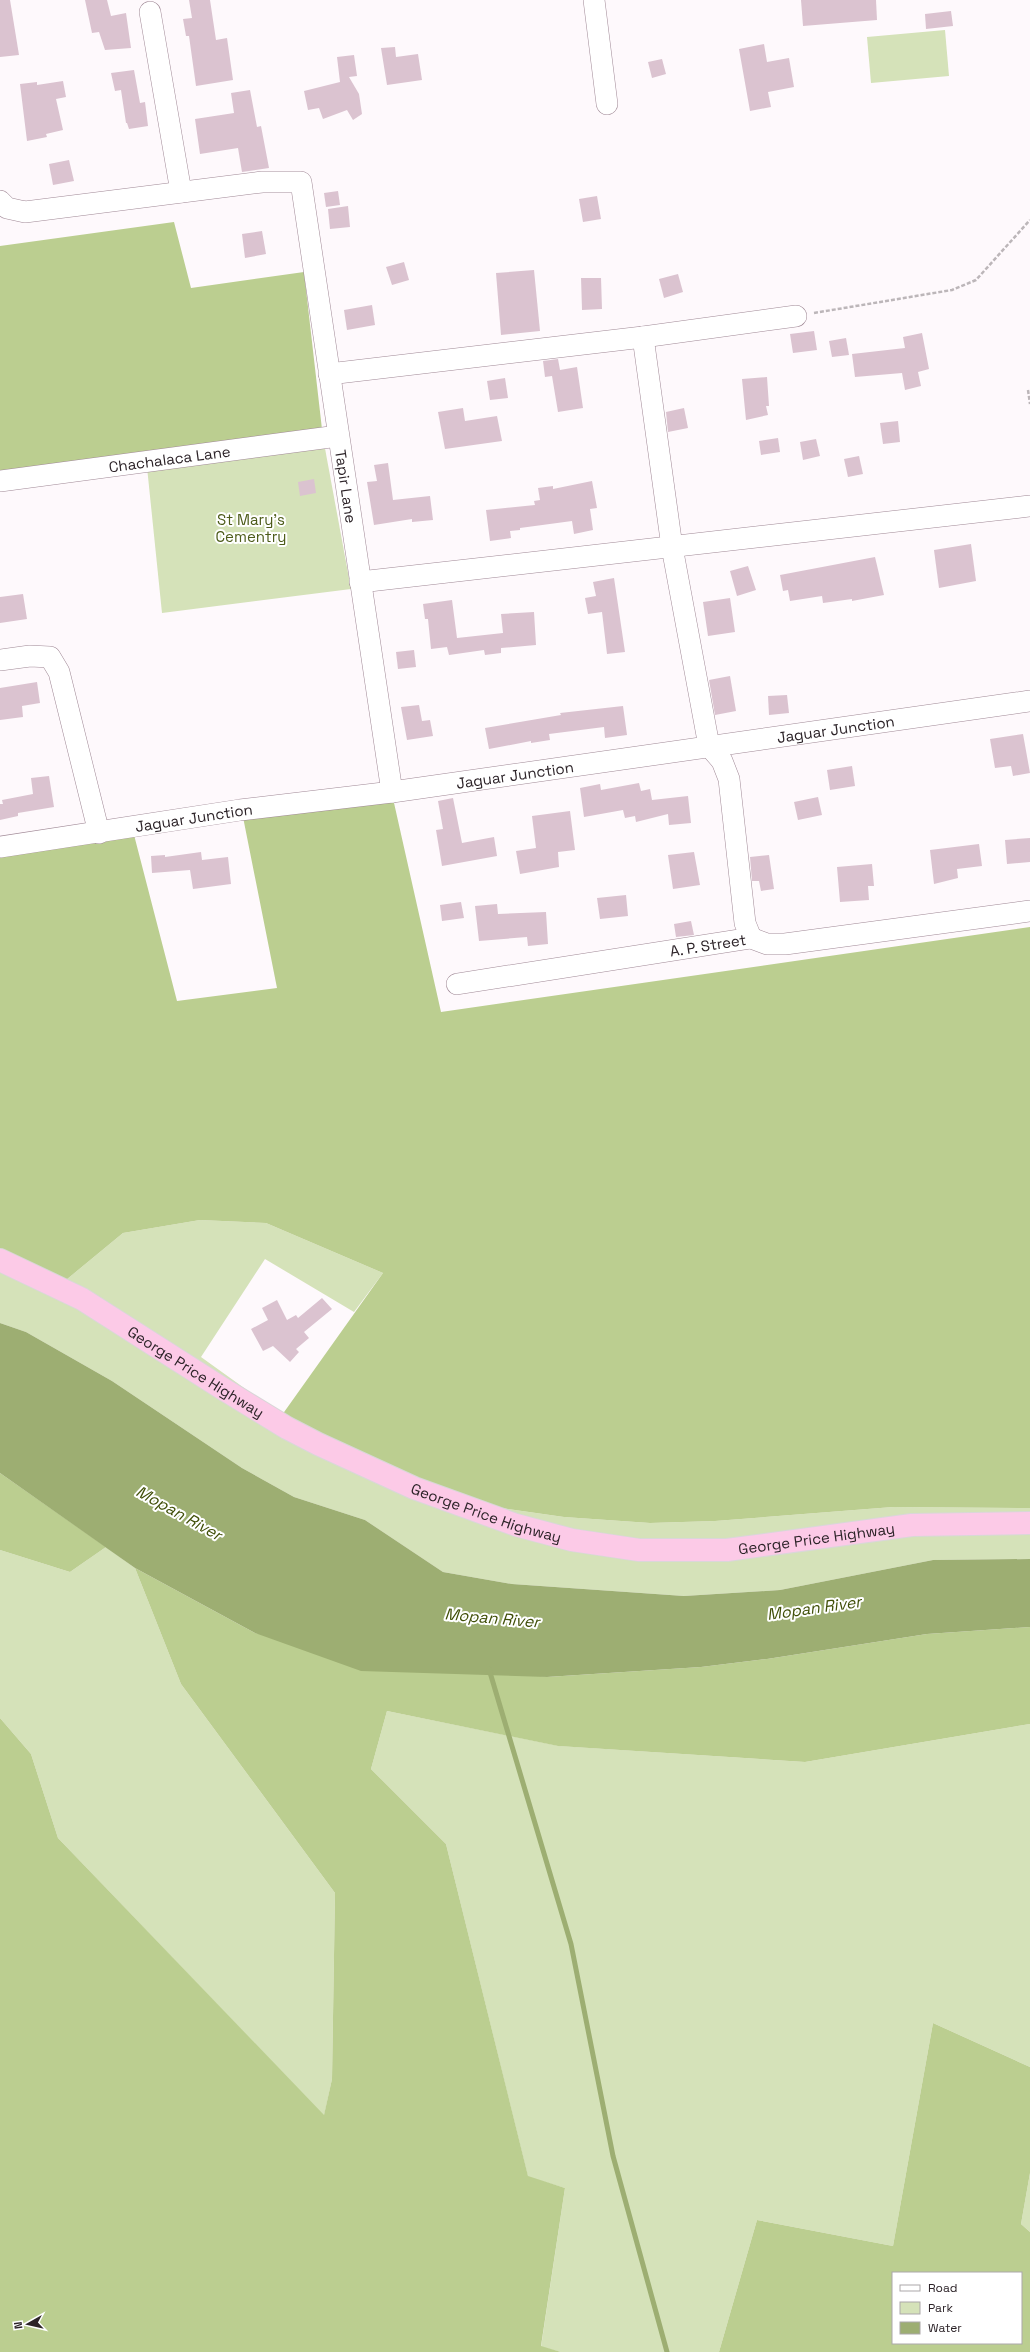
<svg xmlns="http://www.w3.org/2000/svg" width="1030" height="2352" viewBox="0 0 1030 2352" font-family="'Space Grotesk',sans-serif">
	<style>
		.green { fill: #d5e2b9 }
		.forest { fill: #bbce90; fill-rule: evenodd }
		.water { fill: #9dae72 }
		.lines { fill: none; stroke-linecap: round; stroke-linejoin: round }
		.stream { stroke: #9dae72; stroke-width: 5 }
		.building { fill: #dbc3d0 }
		.minor-casing { stroke: #a08996; stroke-width: 22 }
		.trunk-casing { stroke: #d9d7d8; stroke-width: 24 }
		.path { stroke: #bcb6b9; stroke-width: 2.5; stroke-dasharray: 4 2; stroke-linecap: butt }
		.minor { stroke: #fff; stroke-width: 21 }
		.trunk { stroke: #fccae7; stroke-width: 22 }
		.labels { text-anchor: middle; dominant-baseline: central; stroke-width: 4; stroke-linejoin: round; paint-order: stroke }
		.street-label { font-size: 15px; fill: #2c2328; stroke: #fff }
		.park-label { font-size: 15px; fill: #4d5c1a; stroke: #fff }
		.water-label { font-size: 16px; font-style: italic; fill: #404f08; stroke: #fff }
	</style>
	<rect width="100%" height="100%" fill="#fef9fc"/>
	<g class="green">
		<path d="M 945,30 L 949,76 L 871,83 L 867,37 Z"/>
		<path d="M 324,443 L 351,589 L 162,613 L 147,467 Z"/>
		<path d="M 200,1220 L 266,1223 L 383,1273 L 354,1312 L 265,1259 L 201,1357 L 282,1415 L 494,1507 L 564,1517 L 650,1523 L 715,1521 L 893,1507 L 1030,1508 L 1030,1559 L 933,1560 L 780,1590 L 684,1596 L 512,1584 L 443,1572 L 365,1520 L 294,1497 L 242,1468 L 112,1381 L 26,1332 L 0,1323 L 0,1251 L 66,1280 L 123,1233 Z"/>
		<path d="M 106,1547 L 135,1568 L 181,1684 L 335,1893 L 332,2079 L 324,2116 L 58,1838 L 31,1754 L 0,1718 L 0,1550 L 70,1572 Z"/>
		<path d="M 387,1711 L 559,1746 L 805,1762 L 1030,1724 L 1030,2067 L 933,2023 L 893,2246 L 757,2220 L 719,2352 L 561,2352 L 541,2347 L 565,2188 L 528,2177 L 446,1844 L 371,1769 Z"/>
		<path d="M 1030,2173 L 1030,2232 L 1021,2224 Z"/>
	</g>
	<g class="forest">
		<path d="M 174,222 L 191,288 L 304,272 L 323,438 L 0,474 L 0,246 Z"/>
		<path d="M 392,794 L 441,1012 L 1030,927 L 1030,1508 L 893,1507 L 715,1521 L 650,1523 L 564,1517 L 494,1507 L 427,1487 L 282,1415 L 383,1273 L 266,1223 L 200,1220 L 123,1233 L 66,1280 L 0,1251 L 0,853 L 133,831 L 177,1001 L 277,988 L 243,817 Z"/>
		<path d="M 0,1473 L 106,1547 L 70,1572 L 0,1550 Z"/>
		<path d="M 135,1568 L 255,1633 L 547,1677 L 701,1667 L 767,1659 L 927,1634 L 1030,1627 L 1030,1724 L 805,1762 L 558,1746 L 387,1711 L 371,1769 L 446,1844 L 528,2176 L 565,2188 L 541,2346 L 561,2352 L 0,2352 L 0,1718 L 31,1754 L 58,1838 L 324,2115 L 332,2079 L 335,1893 L 181,1684 Z"/>
		<path d="M 933,2023 L 1030,2067 L 1030,2173 L 1021,2224 L 1030,2232 L 1030,2352 L 719,2352 L 757,2220 L 893,2246 ZM 893,2273 L 1021,2273 L 1021,2343 L 893,2343 Z"/>
	</g>
	<path class="water" d="M 0,1323 L 26,1332 L 112,1381 L 242,1468 L 294,1497 L 365,1520 L 443,1572 L 512,1584 L 684,1596 L 780,1590 L 933,1560 L 1030,1559 L 1030,1627 L 927,1634 L 767,1659 L 701,1667 L 547,1677 L 361,1671 L 255,1633 L 135,1568 L 0,1473 Z"/>
	<g class="lines">
		<path class="stream" d="M 489,1669 L 571,1944 L 613,2156 L 667,2352"/>
	</g>
	<g class="building">
		<path d="M 0,0 L 10,0 L 19,55 L 0,57 Z"/>
		<path d="M 85,0 L 107,0 L 111,16 L 126,13 L 131,48 L 105,50 L 99,32 L 92,33 Z"/>
		<path d="M 189,0 L 210,0 L 216,40 L 227,38 L 233,80 L 196,86 L 189,36 L 186,36 L 183,19 L 192,18 Z"/>
		<path d="M 801,0 L 876,0 L 877,20 L 803,26 Z"/>
		<path d="M 951,11 L 953,26 L 926,29 L 925,14 Z"/>
		<path d="M 764,44 L 767,62 L 789,58 L 794,87 L 768,92 L 771,107 L 750,111 L 739,49 Z"/>
		<path d="M 395,47 L 396,57 L 418,54 L 422,80 L 387,85 L 381,48 Z"/>
		<path d="M 354,55 L 357,76 L 349,77 L 359,94 L 362,114 L 353,120 L 347,110 L 323,119 L 319,108 L 308,110 L 304,91 L 340,82 L 337,57 Z"/>
		<path d="M 662,59 L 666,74 L 652,78 L 648,62 Z"/>
		<path d="M 134,70 L 140,103 L 145,102 L 148,126 L 129,129 L 127,123 L 126,123 L 121,90 L 115,91 L 111,73 Z"/>
		<path d="M 63,81 L 66,97 L 56,99 L 63,130 L 46,134 L 47,137 L 27,141 L 20,84 L 37,82 L 37,85 Z"/>
		<path d="M 250,90 L 257,127 L 261,126 L 269,168 L 242,172 L 238,148 L 200,154 L 195,119 L 234,113 L 231,93 Z"/>
		<path d="M 69,160 L 74,181 L 53,185 L 49,164 Z"/>
		<path d="M 338,191 L 340,205 L 326,207 L 324,193 Z"/>
		<path d="M 597,196 L 601,219 L 583,222 L 579,199 Z"/>
		<path d="M 348,206 L 350,227 L 330,229 L 328,209 Z"/>
		<path d="M 262,231 L 266,254 L 245,258 L 242,234 Z"/>
		<path d="M 404,262 L 409,280 L 392,285 L 386,267 Z"/>
		<path d="M 534,270 L 540,331 L 501,335 L 496,273 Z"/>
		<path d="M 678,274 L 683,292 L 664,298 L 659,279 Z"/>
		<path d="M 581,278 L 601,278 L 602,309 L 582,310 Z"/>
		<path d="M 372,305 L 375,325 L 347,330 L 344,310 Z"/>
		<path d="M 814,331 L 817,350 L 793,353 L 790,334 Z"/>
		<path d="M 922,333 L 929,369 L 918,372 L 921,386 L 905,390 L 902,373 L 855,377 L 852,354 L 905,348 L 903,337 Z"/>
		<path d="M 846,338 L 849,355 L 832,357 L 829,341 Z"/>
		<path d="M 558,359 L 560,370 L 577,367 L 583,408 L 558,412 L 552,376 L 545,377 L 543,361 Z"/>
		<path d="M 767,377 L 769,406 L 766,406 L 768,415 L 746,420 L 742,379 Z"/>
		<path d="M 505,378 L 508,398 L 490,400 L 487,381 Z"/>
		<path d="M 463,408 L 465,421 L 497,416 L 502,441 L 445,449 L 438,412 Z"/>
		<path d="M 684,408 L 688,428 L 668,432 L 666,412 Z"/>
		<path d="M 898,421 L 900,442 L 883,444 L 880,423 Z"/>
		<path d="M 778,438 L 780,452 L 761,455 L 759,441 Z"/>
		<path d="M 816,439 L 820,456 L 803,460 L 800,442 Z"/>
		<path d="M 859,456 L 863,474 L 848,477 L 844,459 Z"/>
		<path d="M 388,463 L 393,500 L 430,496 L 433,520 L 412,522 L 412,519 L 374,525 L 367,482 L 377,481 L 374,465 Z"/>
		<path d="M 314,479 L 316,493 L 300,496 L 298,482 Z"/>
		<path d="M 592,481 L 597,508 L 590,509 L 593,530 L 574,534 L 572,521 L 520,528 L 520,530 L 510,531 L 511,538 L 490,541 L 486,510 L 535,505 L 534,501 L 540,500 L 538,488 L 553,486 L 553,489 Z"/>
		<path d="M 971,544 L 976,581 L 939,588 L 934,550 Z"/>
		<path d="M 875,557 L 884,595 L 852,601 L 852,599 L 823,603 L 822,596 L 790,601 L 788,590 L 783,591 L 780,575 Z"/>
		<path d="M 748,566 L 756,590 L 737,596 L 730,571 Z"/>
		<path d="M 614,578 L 625,652 L 607,654 L 602,612 L 588,614 L 585,598 L 596,596 L 593,582 Z"/>
		<path d="M 23,594 L 27,619 L 0,623 L 0,597 Z"/>
		<path d="M 730,598 L 735,632 L 708,636 L 703,602 Z"/>
		<path d="M 452,600 L 457,638 L 503,633 L 501,614 L 534,612 L 536,645 L 501,648 L 501,653 L 485,655 L 484,650 L 449,655 L 447,647 L 431,649 L 428,619 L 425,619 L 423,604 Z"/>
		<path d="M 414,650 L 416,667 L 398,669 L 396,652 Z"/>
		<path d="M 730,676 L 736,711 L 715,715 L 709,680 Z"/>
		<path d="M 37,682 L 40,703 L 22,706 L 23,717 L 0,720 L 0,688 Z"/>
		<path d="M 787,695 L 789,713 L 769,715 L 768,696 Z"/>
		<path d="M 419,705 L 422,721 L 430,720 L 433,736 L 407,740 L 401,707 Z"/>
		<path d="M 623,706 L 627,735 L 605,738 L 604,727 L 549,734 L 550,740 L 531,743 L 531,741 L 489,749 L 485,728 L 561,715 L 560,713 Z"/>
		<path d="M 1023,734 L 1030,773 L 1013,776 L 1011,766 L 995,768 L 990,739 Z"/>
		<path d="M 852,766 L 855,786 L 830,790 L 827,770 Z"/>
		<path d="M 49,776 L 54,807 L 18,813 L 18,816 L 0,820 L 0,804 L 3,804 L 2,800 L 33,794 L 31,778 Z"/>
		<path d="M 639,783 L 641,791 L 650,789 L 652,800 L 688,796 L 691,823 L 669,825 L 668,814 L 636,822 L 635,816 L 625,818 L 623,810 L 584,817 L 580,788 L 600,784 L 601,790 Z"/>
		<path d="M 818,797 L 822,815 L 798,820 L 794,802 Z"/>
		<path d="M 453,798 L 462,843 L 494,837 L 497,856 L 442,866 L 436,830 L 443,829 L 438,801 Z"/>
		<path d="M 570,811 L 575,850 L 558,852 L 559,867 L 520,874 L 516,851 L 536,848 L 532,816 Z"/>
		<path d="M 1030,838 L 1030,862 L 1007,864 L 1005,840 Z"/>
		<path d="M 979,844 L 982,866 L 957,869 L 958,878 L 934,884 L 930,850 Z"/>
		<path d="M 201,852 L 202,860 L 228,857 L 231,884 L 193,889 L 190,870 L 152,873 L 151,856 L 165,855 L 165,857 Z"/>
		<path d="M 694,852 L 700,885 L 673,889 L 668,855 Z"/>
		<path d="M 769,855 L 774,889 L 761,891 L 759,881 L 752,881 L 750,857 Z"/>
		<path d="M 872,864 L 874,886 L 868,886 L 869,900 L 840,902 L 837,867 Z"/>
		<path d="M 626,895 L 628,916 L 600,919 L 597,898 Z"/>
		<path d="M 461,902 L 464,918 L 442,921 L 440,905 Z"/>
		<path d="M 497,904 L 498,914 L 546,912 L 548,944 L 528,946 L 527,937 L 479,941 L 475,906 Z"/>
		<path d="M 691,921 L 694,935 L 676,937 L 674,924 Z"/>
		<path d="M 322,1298 L 332,1309 L 304,1332 L 309,1338 L 296,1349 L 299,1352 L 290,1362 L 273,1346 L 263,1351 L 251,1329 L 268,1320 L 262,1308 L 277,1300 L 287,1320 L 296,1315 L 298,1318 Z"/>
	</g>
	<g class="lines">
		<g class="minor-casing">
			<g id="minor">
				<path d="M 594,0 L 607,104"/>
				<path d="M 150,12 L 181,192"/>
				<path id="s1" d="M 0,201 L 7,208 L 25,212 L 262,182 L 301,182 L 392,792"/>
				<path d="M 643,337 L 672,547 L 709,746 L 722,761 L 729,779 L 745,923 L 751,938"/>
				<path d="M 329,374 L 643,337 L 796,316"/>
				<path id="s2" d="M 0,481 L 338,436"/>
				<path d="M 360,582 L 1030,506"/>
				<path d="M 0,660 L 30,656 L 50,657 L 59,672 L 99,833"/>
				<path id="s3" d="M 0,847 L 240,810 L 392,792 L 1030,701"/>
				<path id="s4" d="M 457,984 L 751,938 L 767,944 L 785,944 L 1030,911"/>
			</g>
		</g>
		<g class="trunk-casing">
			<g id="trunk">
				<path id="s5" d="M 0,1260 L 82,1299 L 220,1387 L 287,1428 L 318,1444 L 414,1488 L 516,1525 L 572,1540 L 639,1550 L 727,1550 L 912,1525 L 1030,1523"/>
			</g>
		</g>
		<g class="path">
			<path d="M 814,313 L 952,290 L 976,280 L 1030,220"/>
			<path d="M 1028,390 L 1030,404"/>
		</g>
		<use href="#minor" class="minor"/>
		<use href="#trunk" class="trunk"/>
	</g>
	<g class="labels">
		<g class="street-label">
			<text stroke="none"><textPath href="#s2" startOffset="171">Chachalaca Lane</textPath></text>
			<text stroke="none"><textPath href="#s1" startOffset="614">Tapir Lane</textPath></text>
			<text stroke="none"><textPath href="#s3" startOffset="844">Jaguar Junction</textPath></text>
			<text stroke="none"><textPath href="#s3" startOffset="520">Jaguar Junction</textPath></text>
			<text stroke="none"><textPath href="#s3" startOffset="196">Jaguar Junction</textPath></text>
			<text stroke="none"><textPath href="#s4" startOffset="254">A. P. Street</textPath></text>
			<text stroke="none"><textPath href="#s5" startOffset="226">George Price Highway</textPath></text>
			<text stroke="none"><textPath href="#s5" startOffset="550">George Price Highway</textPath></text>
			<text stroke="none"><textPath href="#s5" startOffset="886">George Price Highway</textPath></text>
		</g>
		<g class="park-label">
			<text x="251" y="519">St Mary's<tspan x="251" dy="17">Cementry</tspan></text>
		</g>
		<g class="water-label">
			<text transform="translate(179 1513) rotate(29)">Mopan River</text>
			<text transform="translate(814 1608) rotate(-8)">Mopan River</text>
			<text transform="translate(492 1618) rotate(5)">Mopan River</text>
		</g>
	</g>
	<rect x="892" y="2272" width="130" height="72" fill="#ffffff" stroke="#aba7a9"/>
	<rect x="900" y="2285" width="20" height="6" fill="#ffffff" stroke="#aba7a9"/>
	<text x="928" y="2292" font-size="12" fill="#2c2328">Road</text>
	<rect x="900" y="2302" width="20" height="12" fill="#d5e2b9" stroke="#aba7a9"/>
	<text x="928" y="2312" font-size="12" fill="#2c2328">Park</text>
	<rect x="900" y="2322" width="20" height="12" fill="#9dae72" stroke="#aba7a9"/>
	<text x="928" y="2332" font-size="12" fill="#2c2328">Water</text>
	<g transform="translate(28 2324) rotate(262)" stroke="#ffffff" stroke-width="3" paint-order="stroke">
	<path d="M0-3L7 15L0 10L-7 15Z" fill="#2c2328"/>
	<text y="-6" font-size="11" font-weight="bold" text-anchor="middle" fill="#2c2328">N</text>
	</g>
</svg>
